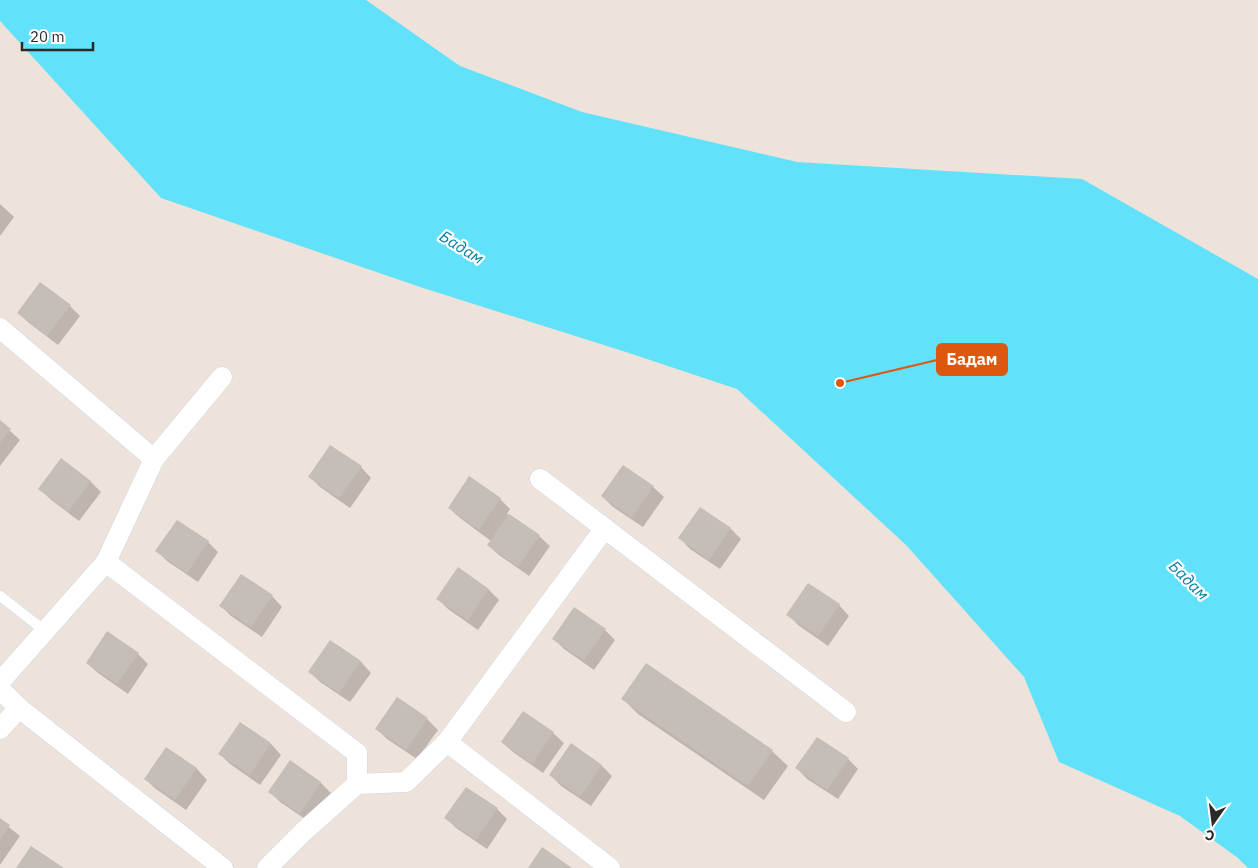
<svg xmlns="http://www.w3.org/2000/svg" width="1258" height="868" viewBox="0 0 1258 868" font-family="'IBM Plex Sans',sans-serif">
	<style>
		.water { fill: #62e2fa }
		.shadow { fill: #0003 }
		.building { fill: #c5bdb7 }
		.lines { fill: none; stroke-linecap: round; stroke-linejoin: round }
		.service-casing { stroke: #cfd5e4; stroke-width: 11 }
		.minor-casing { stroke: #cfd5e4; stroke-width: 21 }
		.service { stroke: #fff; stroke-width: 10 }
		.minor { stroke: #fff; stroke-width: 20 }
		.labels { text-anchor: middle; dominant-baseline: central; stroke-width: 4.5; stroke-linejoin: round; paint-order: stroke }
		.water-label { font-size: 16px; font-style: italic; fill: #0180a6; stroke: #fff }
		.leader { fill: none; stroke: #de570e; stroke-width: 2 }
		.callout-dot { fill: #de570e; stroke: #fff; stroke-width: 2 }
		.callout { fill: #de570e; stroke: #de570e; stroke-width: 2 }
		.callout-label { font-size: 16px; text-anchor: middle; font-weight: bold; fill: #fff }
	</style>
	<rect width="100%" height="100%" fill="#ede3da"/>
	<path class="water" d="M 0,0 L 366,0 L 460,66 L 582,112 L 797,162 L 1082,179 L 1258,279 L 1258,868 L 1248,868 L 1238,858 L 1180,816 L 1059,762 L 1024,677 L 906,545 L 737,389 L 629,353 L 423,288 L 161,198 L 0,21 Z"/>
	<g class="shadow">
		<path d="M 0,204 L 14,217 L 0,236 Z"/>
		<path d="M 70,306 L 80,316 L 58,345 L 29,323 L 19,313 Z"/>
		<path d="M 0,422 L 20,440 L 0,466 Z"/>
		<path d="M 62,460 L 91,482 L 101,492 L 79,521 L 50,499 L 40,488 Z"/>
		<path d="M 623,466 L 653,487 L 664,497 L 643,527 L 613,507 L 602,496 Z"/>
		<path d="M 361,467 L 371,478 L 350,508 L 320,487 L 310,477 Z"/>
		<path d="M 500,499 L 510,509 L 507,514 L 539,536 L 550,546 L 529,576 L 499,555 L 488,545 L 491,541 L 460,518 L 449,508 Z"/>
		<path d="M 700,509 L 731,529 L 741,539 L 720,569 L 690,549 L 680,538 Z"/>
		<path d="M 208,542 L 218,552 L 198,582 L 167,561 L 157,551 Z"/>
		<path d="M 489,590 L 499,600 L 478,630 L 448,609 L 438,599 Z"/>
		<path d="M 272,596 L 282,607 L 262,637 L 231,616 L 221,606 Z"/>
		<path d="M 839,605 L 849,616 L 828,646 L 798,625 L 788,614 Z"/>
		<path d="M 605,630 L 615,640 L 594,670 L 564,649 L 554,639 Z"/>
		<path d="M 330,642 L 361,662 L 371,673 L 350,702 L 320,682 L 310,672 Z"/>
		<path d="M 138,654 L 148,664 L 128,694 L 98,673 L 87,663 Z"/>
		<path d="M 397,698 L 427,719 L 438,730 L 417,759 L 387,739 L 376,728 Z"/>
		<path d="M 623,699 L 772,751 L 788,766 L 764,800 L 638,714 Z"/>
		<path d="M 240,724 L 271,744 L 281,755 L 260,785 L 230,764 L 220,754 Z"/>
		<path d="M 553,733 L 564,743 L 543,773 L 513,752 L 502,742 Z"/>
		<path d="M 571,745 L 602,766 L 612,776 L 591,806 L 561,786 L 551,775 Z"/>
		<path d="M 166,749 L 197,769 L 207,780 L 186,810 L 156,789 L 145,779 Z"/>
		<path d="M 848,759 L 858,769 L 838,799 L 807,779 L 797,768 Z"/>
		<path d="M 291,762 L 321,783 L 331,793 L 311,823 L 280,802 L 270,792 Z"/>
		<path d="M 497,809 L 507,819 L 487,849 L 456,828 L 446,818 Z"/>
		<path d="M 0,820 L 20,836 L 0,865 Z"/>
	</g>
	<g class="building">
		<path d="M 40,282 L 71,305 L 47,336 L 17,313 Z"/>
		<path d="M 0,420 L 11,429 L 0,443 Z"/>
		<path d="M 330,445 L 362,466 L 339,498 L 308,477 Z"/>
		<path d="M 61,458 L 91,481 L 68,512 L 38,489 Z"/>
		<path d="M 623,465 L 654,486 L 632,518 L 601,496 Z"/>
		<path d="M 469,476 L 501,498 L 479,530 L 448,508 Z"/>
		<path d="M 700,507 L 731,528 L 709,560 L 678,538 Z"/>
		<path d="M 509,514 L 540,535 L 518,567 L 487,545 Z"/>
		<path d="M 177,520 L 209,541 L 187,573 L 155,551 Z"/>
		<path d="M 458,567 L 489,589 L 468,620 L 436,599 Z"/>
		<path d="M 241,574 L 273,595 L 251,627 L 219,606 Z"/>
		<path d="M 808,583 L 840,604 L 818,636 L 786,615 Z"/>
		<path d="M 574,607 L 606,629 L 584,660 L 552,639 Z"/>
		<path d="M 107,631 L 139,653 L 117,684 L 86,663 Z"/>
		<path d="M 330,640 L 361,661 L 339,693 L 308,672 Z"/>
		<path d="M 646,663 L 773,750 L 748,786 L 621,699 Z"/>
		<path d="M 397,697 L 428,718 L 406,750 L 375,729 Z"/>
		<path d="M 523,711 L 554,732 L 532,764 L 501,742 Z"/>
		<path d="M 240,722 L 271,743 L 250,775 L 218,754 Z"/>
		<path d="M 817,737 L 849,758 L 827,790 L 795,768 Z"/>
		<path d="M 571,743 L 602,765 L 580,797 L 549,775 Z"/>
		<path d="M 166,747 L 197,768 L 175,800 L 144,779 Z"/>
		<path d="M 290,760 L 321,782 L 300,814 L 268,792 Z"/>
		<path d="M 466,787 L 498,808 L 476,840 L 444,818 Z"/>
		<path d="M 0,818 L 10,825 L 0,840 Z"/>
		<path d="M 31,846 L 64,868 L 16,868 Z"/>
		<path d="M 542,847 L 572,868 L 528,868 Z"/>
	</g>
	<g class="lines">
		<g class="service-casing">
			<path id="service" d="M 0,596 L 45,631"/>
		</g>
		<g class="minor-casing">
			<g id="minor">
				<path d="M 0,328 L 154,459"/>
				<path d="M 540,479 L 846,712"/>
				<path d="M 106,562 L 357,753 L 357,784"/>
				<path d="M 0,682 L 106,562 L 154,459 L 222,377"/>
				<path d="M 0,689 L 19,708 L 0,729"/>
				<path d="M 19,708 L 223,868"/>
				<path d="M 447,742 L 610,868"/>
				<path d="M 267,868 L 303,832 L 357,784 L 406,782 L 447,742 L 605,528"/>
			</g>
		</g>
		<use href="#service" class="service"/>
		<use href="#minor" class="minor"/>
	</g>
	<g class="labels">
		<g class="water-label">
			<text transform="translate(462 247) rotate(32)">Бадам</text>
			<text transform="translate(1189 580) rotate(45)">Бадам</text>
		</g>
	</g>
	<path class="leader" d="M840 383L937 360"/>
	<circle class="callout-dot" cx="840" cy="383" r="5"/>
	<rect class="callout" x="937" y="344" width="70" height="31" rx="5"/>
	<g class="callout-label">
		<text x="972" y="365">Бадам</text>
	</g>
	<g transform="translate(1213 823) rotate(194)" stroke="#ffffff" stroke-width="4" paint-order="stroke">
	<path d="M0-4L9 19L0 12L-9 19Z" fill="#2a2a2a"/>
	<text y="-8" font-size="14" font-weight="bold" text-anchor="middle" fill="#2a2a2a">С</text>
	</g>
	<path d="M22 42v8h71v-8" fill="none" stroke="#2a2a2a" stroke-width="2.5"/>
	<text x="30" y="42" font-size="15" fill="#2a2a2a" stroke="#ffffff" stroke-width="4" paint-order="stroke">20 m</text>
</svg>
